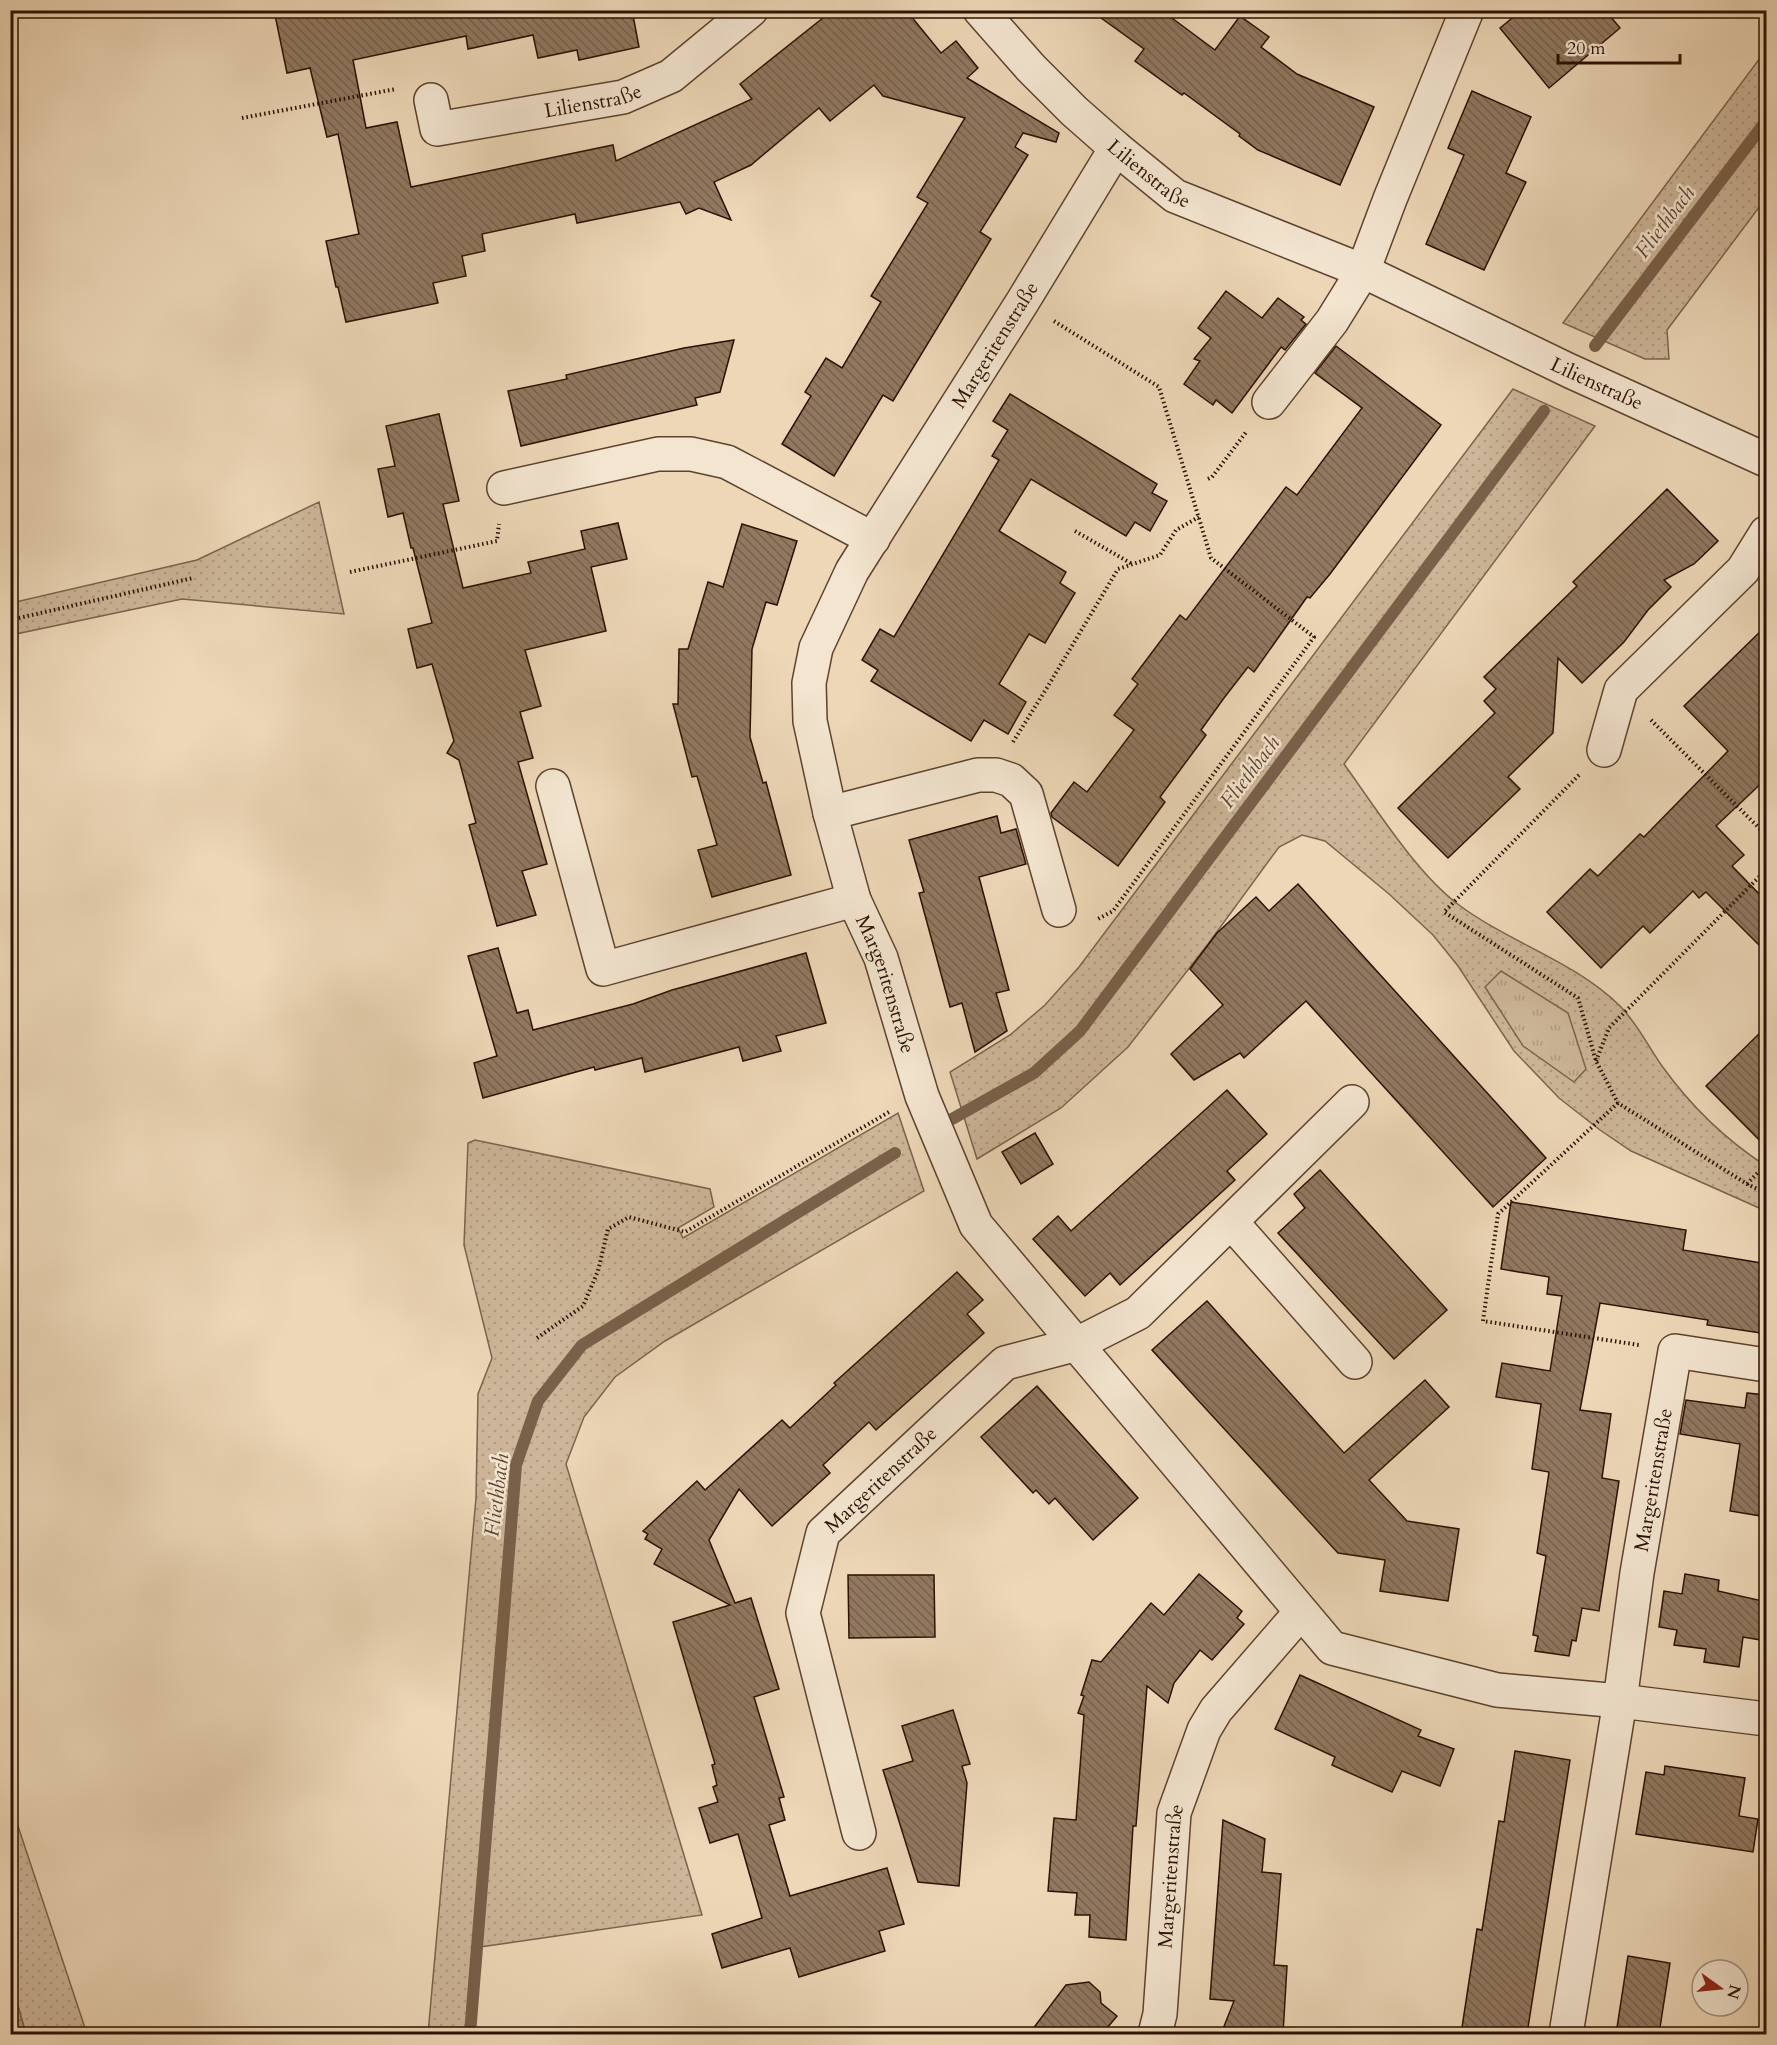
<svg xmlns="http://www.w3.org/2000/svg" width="1777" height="2045" viewBox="0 0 1777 2045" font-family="Cardo,serif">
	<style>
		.grass { fill: url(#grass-dots); stroke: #7c634c; stroke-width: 1.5 }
		.park { fill: url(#park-tufts); stroke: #7c634c; stroke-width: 1.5 }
		.water { fill: url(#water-waves); stroke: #796049; stroke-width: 1.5 }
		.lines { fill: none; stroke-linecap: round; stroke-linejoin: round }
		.stream { stroke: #796049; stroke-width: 12 }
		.building { fill: url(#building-back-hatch); stroke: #2d1101; stroke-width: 1.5 }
		.minor-casing { stroke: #5d422e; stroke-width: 36 }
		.path { stroke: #2d1101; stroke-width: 4; stroke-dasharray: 1.5 3; stroke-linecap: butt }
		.minor { stroke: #f3e5d0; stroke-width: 33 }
		.labels { text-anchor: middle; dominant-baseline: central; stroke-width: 5; stroke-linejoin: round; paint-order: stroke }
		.street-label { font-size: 20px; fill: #2d1101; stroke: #f3e5d0 }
		.water-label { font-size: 21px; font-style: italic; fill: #604531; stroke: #f3e5d0 }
	</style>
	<defs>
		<pattern id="grass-dots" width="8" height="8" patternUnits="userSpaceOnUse" patternTransform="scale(1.5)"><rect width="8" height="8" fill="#ccb598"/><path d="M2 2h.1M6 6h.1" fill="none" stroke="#b09b81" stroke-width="1.8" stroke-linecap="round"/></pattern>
		<pattern id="park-tufts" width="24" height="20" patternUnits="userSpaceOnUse" patternTransform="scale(1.5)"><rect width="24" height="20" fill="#ccb598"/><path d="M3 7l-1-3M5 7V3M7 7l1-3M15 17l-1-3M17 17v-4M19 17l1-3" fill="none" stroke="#b09b81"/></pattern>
		<pattern id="water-waves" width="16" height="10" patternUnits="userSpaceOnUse" patternTransform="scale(1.5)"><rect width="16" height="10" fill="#ac9479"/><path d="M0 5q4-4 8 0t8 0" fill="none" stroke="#8c7761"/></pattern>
		<pattern id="building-back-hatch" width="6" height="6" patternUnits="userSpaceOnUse" patternTransform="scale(1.5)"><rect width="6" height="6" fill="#917860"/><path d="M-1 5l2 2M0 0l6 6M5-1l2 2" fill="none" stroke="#77614d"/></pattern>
	</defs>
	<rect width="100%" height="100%" fill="#edd7b7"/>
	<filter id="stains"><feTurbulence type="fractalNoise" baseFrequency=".00333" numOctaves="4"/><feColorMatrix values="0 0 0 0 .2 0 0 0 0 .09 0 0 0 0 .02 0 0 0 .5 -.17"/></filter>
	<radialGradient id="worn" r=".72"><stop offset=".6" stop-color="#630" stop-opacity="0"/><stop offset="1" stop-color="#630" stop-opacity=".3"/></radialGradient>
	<g class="grass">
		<path d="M 1766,50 L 1766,198 L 1667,330 L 1669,359 L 1645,359 L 1563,323 Z"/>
		<path d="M 1513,389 L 1595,426 L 1344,764 C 1376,808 1416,873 1459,905 C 1510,943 1574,961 1620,1006 C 1637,1023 1648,1046 1662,1066 C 1690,1105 1726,1140 1766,1166 L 1766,1211 L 1631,1151 L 1600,1130 L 1559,1098 L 1514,1051 L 1458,966 L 1433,935 L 1389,894 L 1325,841 L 1302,835 L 1279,847 L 1208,944 L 1128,1047 L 1061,1108 L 977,1159 L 950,1072 L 1010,1035 L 1045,1005 L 1079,967 Z"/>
		<path d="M 319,502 L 344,614 L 182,599 L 11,635 L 11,603 L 197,560 Z"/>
		<path d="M 898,1113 L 924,1191 L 665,1341 L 615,1377 L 584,1417 L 566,1464 L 702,1915 L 480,1947 L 472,2034 L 428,2034 L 476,1498 L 478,1394 L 492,1358 L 464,1245 L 468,1143 L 475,1140 L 710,1189 L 714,1207 L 678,1228 L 683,1238 Z"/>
		<path d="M 10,1802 L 87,2034 L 26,2034 L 10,1978 Z"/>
	</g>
	<path class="park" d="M 1501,971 L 1568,1013 L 1586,1069 L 1574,1082 L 1523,1046 L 1485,987 Z"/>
	<path class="water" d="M 10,1978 L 26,2034 L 11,2034 Z"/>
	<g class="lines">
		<g class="stream">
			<path d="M 1595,346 L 1766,121"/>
			<path d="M 952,1119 L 1034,1073 L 1080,1031 L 1544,411"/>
			<path d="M 470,2034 L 516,1465 L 538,1401 L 582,1345 L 895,1153"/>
		</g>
	</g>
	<g class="building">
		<path d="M 295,10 L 632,10 L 639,47 L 579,60 L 577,50 L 538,58 L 533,35 L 468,49 L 466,36 L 353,60 L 366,128 L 397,122 L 411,187 L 613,145 L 616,161 L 752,99 L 740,84 L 833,10 L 906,10 L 941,53 L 956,41 L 978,68 L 967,78 L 1059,133 L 1056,142 L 1023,133 L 1015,147 L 1028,155 L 980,232 L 991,239 L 893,401 L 883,395 L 834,476 L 782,444 L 811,396 L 805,392 L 826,358 L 842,368 L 881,302 L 871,296 L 928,203 L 917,197 L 965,118 L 883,96 L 874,85 L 830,121 L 819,108 L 751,165 L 714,182 L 731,220 L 699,208 L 686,214 L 680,202 L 577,223 L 575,214 L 482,234 L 485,251 L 462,256 L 466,276 L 433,283 L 438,303 L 346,322 L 338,287 L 336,287 L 326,241 L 359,234 L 338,134 L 327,137 L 310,68 L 287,73 L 275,15 Z"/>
		<path d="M 1090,10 L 1161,10 L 1215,50 L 1240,16 L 1269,37 L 1261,47 L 1297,74 L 1374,107 L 1340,185 L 1258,150 L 1239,136 L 1240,134 L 1184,93 L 1182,95 L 1135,61 L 1144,49 Z"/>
		<path d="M 1522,10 L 1605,10 L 1620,28 L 1549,88 L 1500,28 Z"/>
		<path d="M 1472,91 L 1531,117 L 1506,173 L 1526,182 L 1484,270 L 1426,244 L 1464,155 L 1448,148 Z"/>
		<path d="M 1226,291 L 1262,318 L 1278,298 L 1304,317 L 1301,320 L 1306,324 L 1285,350 L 1281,347 L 1232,413 L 1216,400 L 1213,405 L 1184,384 L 1200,361 L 1194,359 L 1211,338 L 1198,328 Z"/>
		<path d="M 734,340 L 720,392 L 695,398 L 697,405 L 521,446 L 508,391 L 567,379 L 566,375 L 684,348 Z"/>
		<path d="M 1336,346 L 1441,425 L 1330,574 L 1310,598 L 1307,597 L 1254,672 L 1248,667 L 1224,698 L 1201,730 L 1206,735 L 1160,797 L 1165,802 L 1118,866 L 1052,817 L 1051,813 L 1074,782 L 1087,792 L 1134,730 L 1114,715 L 1138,684 L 1132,679 L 1180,615 L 1186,620 L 1286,487 L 1297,495 L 1362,408 L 1315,373 Z"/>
		<path d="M 1010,394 L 1157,484 L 1152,493 L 1167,501 L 1150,531 L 1135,522 L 1126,536 L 1031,479 L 999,531 L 1066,572 L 1060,583 L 1075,593 L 1045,643 L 1029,634 L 999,684 L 1026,702 L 1008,734 L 984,720 L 971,741 L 871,681 L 878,670 L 862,660 L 880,629 L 894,637 L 999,460 L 992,456 L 1008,430 L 993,421 Z"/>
		<path d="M 439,414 L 459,501 L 443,504 L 463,588 L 531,573 L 528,562 L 585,549 L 581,531 L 618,523 L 627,559 L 591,567 L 606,631 L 525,650 L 541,706 L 520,712 L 533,758 L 518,762 L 547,864 L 522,871 L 536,915 L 497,926 L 469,825 L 476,823 L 459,760 L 447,753 L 454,741 L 432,664 L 417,668 L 408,629 L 432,623 L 413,548 L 411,548 L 403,513 L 388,517 L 378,469 L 395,466 L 386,426 Z"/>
		<path d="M 1667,489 L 1718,541 L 1694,564 L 1664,580 L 1671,587 L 1648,610 L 1624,642 L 1582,683 L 1558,658 L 1553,733 L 1508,777 L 1520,789 L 1448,858 L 1398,808 L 1495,713 L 1484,701 L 1496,689 L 1484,677 L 1577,586 L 1573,582 Z"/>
		<path d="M 742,524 L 797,541 L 777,605 L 766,602 L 752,649 L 750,737 L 763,783 L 766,782 L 791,875 L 712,897 L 698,850 L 717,845 L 697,776 L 692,777 L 673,704 L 678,704 L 679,649 L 688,649 L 708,582 L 723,587 Z"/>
		<path d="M 1767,625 L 1767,778 L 1716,826 L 1744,855 L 1732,866 L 1767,902 L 1767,953 L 1706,892 L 1699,898 L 1693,891 L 1650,933 L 1643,926 L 1601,968 L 1547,912 L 1590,869 L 1598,876 L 1640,834 L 1644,837 L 1728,751 L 1684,706 Z"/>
		<path d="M 997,816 L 1001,833 L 1016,829 L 1026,864 L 979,877 L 1009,990 L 996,993 L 1007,1031 L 975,1052 L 962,1003 L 950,1007 L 919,893 L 924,892 L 909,840 Z"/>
		<path d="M 1298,884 L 1546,1158 L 1493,1207 L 1306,1001 L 1244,1058 L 1240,1053 L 1194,1080 L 1171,1054 L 1223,1005 L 1190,969 L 1217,933 L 1256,897 L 1269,911 Z"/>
		<path d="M 498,948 L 517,1013 L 528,1010 L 533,1030 L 633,1004 L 672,990 L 806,953 L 826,1023 L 776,1036 L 781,1051 L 743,1061 L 739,1047 L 645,1072 L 642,1058 L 595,1070 L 594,1067 L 483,1098 L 474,1063 L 497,1056 L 468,956 Z"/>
		<path d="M 1767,1026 L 1767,1148 L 1706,1086 Z"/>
		<path d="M 1227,1090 L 1267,1134 L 1227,1171 L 1235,1180 L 1120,1285 L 1110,1273 L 1085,1296 L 1033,1239 L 1058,1216 L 1071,1231 Z"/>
		<path d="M 1035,1133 L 1053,1164 L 1021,1184 L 1002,1152 Z"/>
		<path d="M 1320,1170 L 1447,1310 L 1394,1359 L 1278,1233 L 1305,1208 L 1294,1194 Z"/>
		<path d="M 1511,1202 L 1686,1230 L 1683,1250 L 1767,1264 L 1767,1334 L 1707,1325 L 1708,1320 L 1600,1303 L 1580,1410 L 1611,1414 L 1602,1478 L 1619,1481 L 1599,1611 L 1582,1608 L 1576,1641 L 1572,1640 L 1569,1656 L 1535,1651 L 1538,1636 L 1533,1635 L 1546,1556 L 1537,1553 L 1549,1472 L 1532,1469 L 1541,1404 L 1496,1397 L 1502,1363 L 1550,1371 L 1562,1296 L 1547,1294 L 1549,1277 L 1501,1269 Z"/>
		<path d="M 957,1272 L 983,1300 L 967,1314 L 984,1333 L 876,1430 L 869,1422 L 823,1465 L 830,1473 L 772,1526 L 739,1489 L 709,1540 L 735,1603 L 751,1598 L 779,1689 L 754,1697 L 784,1797 L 779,1798 L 785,1820 L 769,1825 L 790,1896 L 887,1868 L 904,1924 L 879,1931 L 885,1951 L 799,1977 L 790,1948 L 722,1968 L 712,1934 L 762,1918 L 738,1834 L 710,1843 L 699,1808 L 718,1802 L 713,1787 L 717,1785 L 712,1765 L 715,1764 L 673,1622 L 730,1605 L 654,1564 L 662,1549 L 645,1539 L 648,1534 L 643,1531 L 697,1481 L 705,1490 L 782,1420 L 790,1428 L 836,1385 L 834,1383 Z"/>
		<path d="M 1207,1301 L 1344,1453 L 1425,1380 L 1449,1407 L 1369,1480 L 1407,1521 L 1459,1529 L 1448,1601 L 1380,1591 L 1385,1560 L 1338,1553 L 1152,1350 Z"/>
		<path d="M 1037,1386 L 1138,1498 L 1093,1540 L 1055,1498 L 1049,1504 L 1036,1490 L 1033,1493 L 981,1437 Z"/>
		<path d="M 1747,1393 L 1767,1395 L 1767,1517 L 1730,1511 L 1740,1444 L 1680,1434 L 1686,1400 L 1745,1408 Z"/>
		<path d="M 1199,1574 L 1242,1611 L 1237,1618 L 1244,1624 L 1212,1660 L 1200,1650 L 1174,1683 L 1168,1703 L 1147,1686 L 1136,1826 L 1133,1826 L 1126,1940 L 1089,1937 L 1090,1915 L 1075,1915 L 1077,1893 L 1048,1891 L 1054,1818 L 1076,1820 L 1084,1715 L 1078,1713 L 1084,1696 L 1081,1695 L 1092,1660 L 1101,1662 L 1151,1603 L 1164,1615 Z"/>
		<path d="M 1685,1574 L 1719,1580 L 1718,1591 L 1767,1602 L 1767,1641 L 1743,1637 L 1739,1667 L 1704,1662 L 1706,1649 L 1674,1645 L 1677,1630 L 1659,1627 L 1664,1591 L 1682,1594 Z"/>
		<path d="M 848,1575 L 934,1575 L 935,1637 L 849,1638 Z"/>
		<path d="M 1300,1675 L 1421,1730 L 1418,1736 L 1454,1749 L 1440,1786 L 1402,1771 L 1392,1792 L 1332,1765 L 1335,1757 L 1275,1729 Z"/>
		<path d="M 953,1710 L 970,1764 L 962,1766 L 967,1783 L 959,1886 L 918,1882 L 883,1770 L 913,1761 L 902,1726 Z"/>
		<path d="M 1515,1751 L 1570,1760 L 1527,2034 L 1461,2034 L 1477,1929 L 1482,1930 L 1499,1821 L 1504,1822 Z"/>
		<path d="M 1665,1766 L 1745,1778 L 1739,1816 L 1758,1819 L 1753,1852 L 1636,1834 L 1646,1772 L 1664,1775 Z"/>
		<path d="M 1223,1820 L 1265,1839 L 1262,1872 L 1281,1874 L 1274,1965 L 1287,1966 L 1283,2034 L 1221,2034 L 1234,2001 L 1210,1999 Z"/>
		<path d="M 1628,1956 L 1670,1963 L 1659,2034 L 1616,2034 Z"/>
		<path d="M 1089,1982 L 1100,1992 L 1101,2003 L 1117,2016 L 1102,2034 L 1029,2034 L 1066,1985 Z"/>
	</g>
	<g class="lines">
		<g class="minor-casing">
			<g id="minor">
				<path id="s1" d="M 980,10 L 1031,68 L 1074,111 L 1116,148 L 1175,196 L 1363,271 L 1570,371 L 1766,460"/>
				<path id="s2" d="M 431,100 L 437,129 L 623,97 L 671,76 L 751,10"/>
				<path id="s3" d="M 1116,148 L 1023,301 L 852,571 L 816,648 L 809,683 L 810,721 L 830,813 L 854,900 L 881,958 L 922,1096 L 976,1225 L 1332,1648 L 1497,1690 L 1620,1701 L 1766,1719"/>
				<path d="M 1269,402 L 1332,321 L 1363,271 L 1390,199 L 1467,10"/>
				<path d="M 504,488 L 658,454 L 691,454 L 727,462 L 873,539"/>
				<path d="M 1604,750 L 1621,690 L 1743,570 L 1766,533"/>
				<path d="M 553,786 L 603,969 L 854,900"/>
				<path d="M 830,813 L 978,775 L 996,775 L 1011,780 L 1026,794 L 1059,910"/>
				<path d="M 1232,1223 L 1355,1362"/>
				<path id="s4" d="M 859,1833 L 803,1613 L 823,1533 L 1005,1363 L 1077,1344 L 1138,1313 L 1352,1102"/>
				<path id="s5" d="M 1155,2034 L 1160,2014 L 1174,1813 L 1204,1730 L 1216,1710 L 1301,1612"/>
				<path id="s6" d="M 1566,2034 L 1620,1701 L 1637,1573 L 1675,1351 L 1766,1365"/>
			</g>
		</g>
		<g class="path">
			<path d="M 242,118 L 396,89"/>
			<path d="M 1054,321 L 1159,387 L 1211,558 L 1314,637 L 1113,911 L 1096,920"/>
			<path d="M 1208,479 L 1212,477 L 1247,431"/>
			<path d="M 1075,531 L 1132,564"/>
			<path d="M 350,572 L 497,541 L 499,524"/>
			<path d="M 10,620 L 193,578"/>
			<path d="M 1651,720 L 1766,835"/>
			<path d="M 1013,742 L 1048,686 L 1118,569 L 1160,555 L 1176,530 L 1199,517"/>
			<path d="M 1579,775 L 1444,912 L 1578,998 L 1596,1061 L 1618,1103 L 1747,1184 L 1766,1193"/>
			<path d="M 1596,1061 L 1609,1028 L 1766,870"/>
			<path d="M 1618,1103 L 1498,1214 L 1483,1321 L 1639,1345"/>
			<path d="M 1747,1184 L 1766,1164"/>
			<path d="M 537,1338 L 583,1306 L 598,1271 L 608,1229 L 629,1217 L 685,1232 L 889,1112"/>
		</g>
		<use href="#minor" class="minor"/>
	</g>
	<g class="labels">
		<g class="street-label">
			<text stroke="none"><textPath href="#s2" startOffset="188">Lilienstraße</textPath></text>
			<text stroke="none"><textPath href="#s1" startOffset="236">Lilienstraße</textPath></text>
			<text transform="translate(995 345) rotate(-58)">Margeritenstraße</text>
			<text stroke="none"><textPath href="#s1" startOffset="732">Lilienstraße</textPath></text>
			<text stroke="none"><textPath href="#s3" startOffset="932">Margeritenstraße</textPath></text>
			<text stroke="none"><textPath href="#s4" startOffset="388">Margeritenstraße</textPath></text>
			<text stroke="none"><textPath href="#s6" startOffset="561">Margeritenstraße</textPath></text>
			<text stroke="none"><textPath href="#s5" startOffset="159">Margeritenstraße</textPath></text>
		</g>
		<g class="water-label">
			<text transform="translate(1665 222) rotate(-53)">Fliethbach</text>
			<text transform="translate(1250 772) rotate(-53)">Fliethbach</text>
			<text transform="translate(497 1495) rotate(-83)">Fliethbach</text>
		</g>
	</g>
	<rect width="1777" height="2045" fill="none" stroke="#edd7b7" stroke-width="36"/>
	<rect x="12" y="12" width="1753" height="2021" fill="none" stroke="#2d1101" stroke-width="3"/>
	<rect x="18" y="18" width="1741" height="2009" fill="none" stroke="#2d1101" stroke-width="1.5"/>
	<g transform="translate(1720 1988) rotate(105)"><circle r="28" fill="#f3e5d0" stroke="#a4907d" stroke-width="1.5"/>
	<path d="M0-4.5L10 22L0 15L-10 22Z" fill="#8f2418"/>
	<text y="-9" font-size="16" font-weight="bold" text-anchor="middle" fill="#2d1101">N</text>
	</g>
	<path d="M1558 54v9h122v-9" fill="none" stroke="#2d1101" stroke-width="3"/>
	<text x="1567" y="54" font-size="18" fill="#2d1101" stroke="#f3e5d0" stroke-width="4.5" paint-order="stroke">20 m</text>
	<rect width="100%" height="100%" filter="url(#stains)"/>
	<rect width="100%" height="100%" fill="url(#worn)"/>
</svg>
